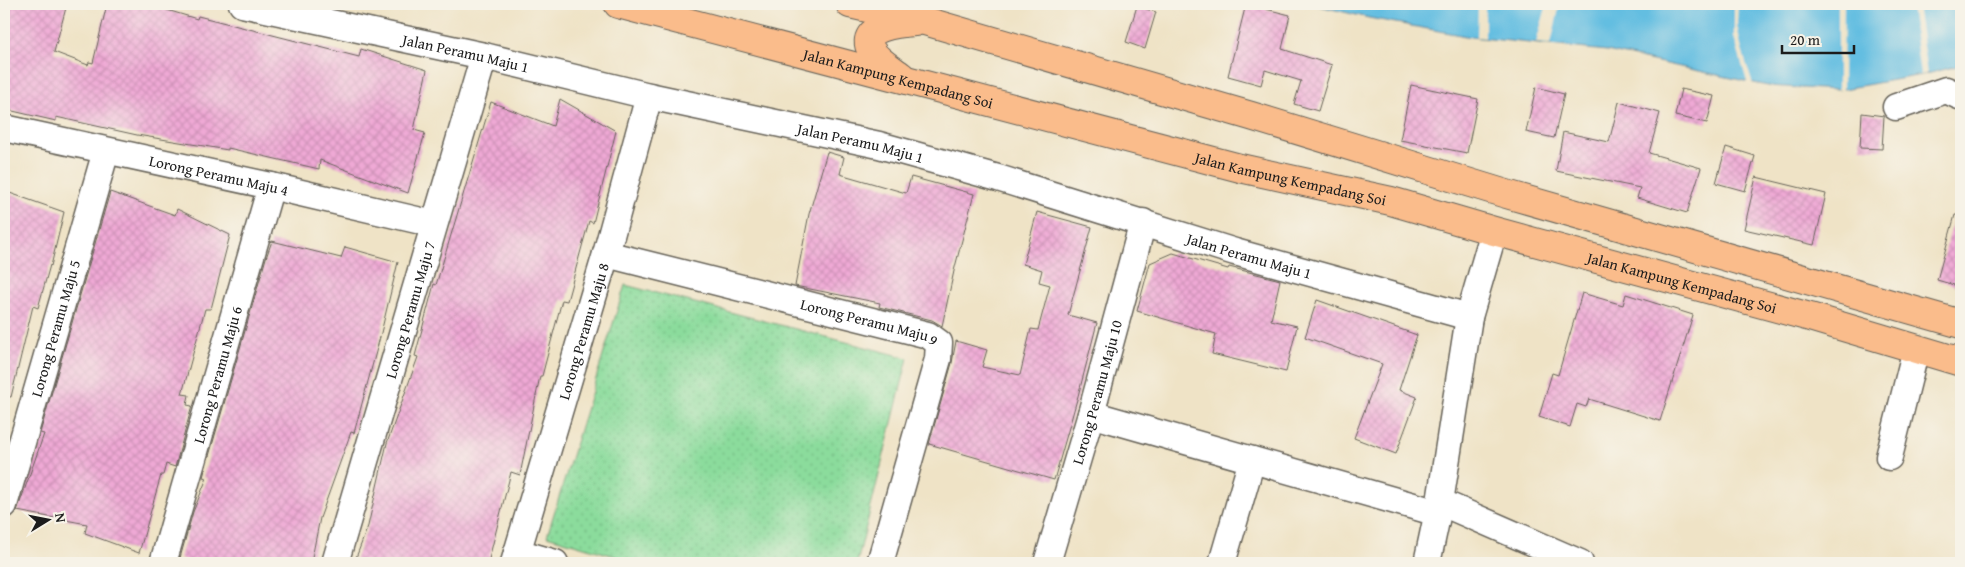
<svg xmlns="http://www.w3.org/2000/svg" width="1965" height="567" viewBox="0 0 1965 567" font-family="'Gentium Book Plus',serif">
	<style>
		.grass { fill: url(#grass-dots); stroke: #547c5c }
		.water { fill: #63bee1; stroke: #406d7e }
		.pier { fill: #efe3c6 }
		.building { fill: url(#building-cross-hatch) }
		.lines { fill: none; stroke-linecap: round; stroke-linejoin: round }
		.minor-casing { stroke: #666258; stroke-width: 29 }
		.highway-casing { stroke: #666258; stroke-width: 30 }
		.minor { stroke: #fff; stroke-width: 26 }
		.highway { stroke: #fabc8b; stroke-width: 28 }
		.labels { text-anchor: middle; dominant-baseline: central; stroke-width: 4; stroke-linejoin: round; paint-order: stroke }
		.street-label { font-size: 15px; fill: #1c1c1c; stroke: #f7f3e8 }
	</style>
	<defs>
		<pattern id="grass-dots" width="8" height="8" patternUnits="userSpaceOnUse" patternTransform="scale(1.25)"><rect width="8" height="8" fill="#8bdc9c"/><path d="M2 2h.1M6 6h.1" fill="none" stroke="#77bc86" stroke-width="1.8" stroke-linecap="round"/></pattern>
		<pattern id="building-cross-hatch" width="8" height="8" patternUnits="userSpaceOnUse" patternTransform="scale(1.25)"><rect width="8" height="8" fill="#efa9d5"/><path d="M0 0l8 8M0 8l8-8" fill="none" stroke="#cc91b6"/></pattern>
	</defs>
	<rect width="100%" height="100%" fill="#f7f3e8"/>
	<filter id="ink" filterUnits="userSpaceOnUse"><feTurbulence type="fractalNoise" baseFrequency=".02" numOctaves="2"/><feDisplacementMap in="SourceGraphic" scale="10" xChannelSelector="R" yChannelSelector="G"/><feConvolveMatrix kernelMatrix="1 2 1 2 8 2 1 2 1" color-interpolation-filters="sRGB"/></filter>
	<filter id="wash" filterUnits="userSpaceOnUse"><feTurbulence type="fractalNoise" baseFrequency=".0096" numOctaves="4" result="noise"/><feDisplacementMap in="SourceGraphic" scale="20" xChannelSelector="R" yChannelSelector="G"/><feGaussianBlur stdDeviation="1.12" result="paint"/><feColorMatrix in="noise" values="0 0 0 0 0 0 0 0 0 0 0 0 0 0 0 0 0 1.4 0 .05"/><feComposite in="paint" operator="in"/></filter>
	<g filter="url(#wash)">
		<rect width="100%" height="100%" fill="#efe3c6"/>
		<path class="grass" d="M 625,285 L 908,358 L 857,563 L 638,563 L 547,536 Z"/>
		<path class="water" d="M 1311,4 L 1961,4 L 1961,65 L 1927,74 L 1838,90 L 1768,86 L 1607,51 L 1471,37 L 1369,18 Z"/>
		<g class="pier">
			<path d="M 1478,4 L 1485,4 L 1485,38 L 1477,37 Z"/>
			<path d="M 1547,4 L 1560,4 L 1551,44 L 1536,43 Z"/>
			<path d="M 1734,4 L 1738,4 L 1737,26 L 1742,50 L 1753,85 L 1748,85 L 1734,37 Z"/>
			<path d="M 1838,4 L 1844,4 L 1843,90 L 1838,90 Z"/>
			<path d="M 1911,4 L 1917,4 L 1927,74 L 1920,75 Z"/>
		</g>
		<g id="blocks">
			<g class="building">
				<path d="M 4,4 L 67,4 L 54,52 L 88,65 L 89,62 L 93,63 L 107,4 L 147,4 L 197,19 L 198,16 L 359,57 L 361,49 L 427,70 L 414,130 L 425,133 L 408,193 L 320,160 L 319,169 L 228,148 L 228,150 L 137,135 L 56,117 L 56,121 L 4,109 Z"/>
				<path d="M 1246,4 L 1290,15 L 1282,49 L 1332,65 L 1318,111 L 1294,104 L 1301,81 L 1265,70 L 1261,85 L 1228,76 Z"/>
				<path d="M 1137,6 L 1156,12 L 1145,49 L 1126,42 Z"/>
				<path d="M 1411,85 L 1478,99 L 1467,153 L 1400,140 Z"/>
				<path d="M 1536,87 L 1564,94 L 1554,138 L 1526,132 Z"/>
				<path d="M 1681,89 L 1714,96 L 1707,123 L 1675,116 Z"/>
				<path d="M 560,99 L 616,131 L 593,223 L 589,221 L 567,301 L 562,300 L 542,376 L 540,376 L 520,475 L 511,472 L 488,563 L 354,563 L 368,526 L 387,443 L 418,357 L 415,356 L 434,284 L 436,285 L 491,102 L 553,126 Z"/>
				<path d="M 1619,102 L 1660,113 L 1649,153 L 1701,168 L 1687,213 L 1637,198 L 1640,188 L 1556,171 L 1563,132 L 1609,142 Z"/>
				<path d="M 1862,113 L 1884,116 L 1882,149 L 1860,148 Z"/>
				<path d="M 1726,147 L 1755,156 L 1745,191 L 1716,183 Z"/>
				<path d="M 827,152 L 844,157 L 840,174 L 906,193 L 911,177 L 974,194 L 954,271 L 942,326 L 932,320 L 879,307 L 880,303 L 795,286 L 809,214 Z"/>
				<path d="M 1756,177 L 1826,194 L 1814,245 L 1744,229 Z"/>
				<path d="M 4,191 L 64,212 L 51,266 L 50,265 L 38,308 L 33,306 L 11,397 L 4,396 Z"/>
				<path d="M 110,192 L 175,215 L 177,209 L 230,235 L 211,309 L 205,309 L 182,394 L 189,395 L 187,405 L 192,406 L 175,467 L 166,464 L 163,475 L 161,475 L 139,553 L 85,533 L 87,524 L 17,511 L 44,434 L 40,433 Z"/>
				<path d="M 1037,212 L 1092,227 L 1068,315 L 1097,323 L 1078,396 L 1054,480 L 929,444 L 952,363 L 956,341 L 987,350 L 982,367 L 1020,375 L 1031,329 L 1038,330 L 1050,285 L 1039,282 L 1042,270 L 1023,264 Z"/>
				<path d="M 1955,215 L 1961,215 L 1961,287 L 1937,280 Z"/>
				<path d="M 272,241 L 341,258 L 345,247 L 398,262 L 380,337 L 354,433 L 351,432 L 320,518 L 311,563 L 192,563 L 180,558 L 193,512 L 207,478 L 203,477 L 266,258 Z"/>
				<path d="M 1173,253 L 1228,269 L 1229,267 L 1280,280 L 1271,320 L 1297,326 L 1286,372 L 1212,354 L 1216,334 L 1137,311 L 1150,263 Z"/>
				<path d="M 1582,293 L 1623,305 L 1626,294 L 1693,315 L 1660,421 L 1589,399 L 1586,407 L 1577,404 L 1570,427 L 1539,417 L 1552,373 L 1558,375 Z"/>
				<path d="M 1317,300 L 1417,335 L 1399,390 L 1417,397 L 1396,454 L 1354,438 L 1382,364 L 1305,337 Z"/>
			</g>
		</g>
	</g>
	<g filter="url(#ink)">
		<use href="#blocks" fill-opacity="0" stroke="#666258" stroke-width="1"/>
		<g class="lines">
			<g class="minor-casing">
				<g id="minor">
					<path id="s1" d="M 242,4 L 484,56 L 649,96 L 879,145 L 998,178 L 1235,252 L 1469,317"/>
					<path d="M 1896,107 L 1946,90 L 1959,96 L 1961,95"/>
					<path id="s2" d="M 4,128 L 271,186 L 434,224"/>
					<path id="s3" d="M 606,254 L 928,335 L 939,343 L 938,359 L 880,563"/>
					<path d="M 1091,414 L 1438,513"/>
					<path d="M 1889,457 L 1916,349"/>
					<path d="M 1440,502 L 1580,563"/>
					<path id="s4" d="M 4,505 L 106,151"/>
					<path d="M 517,552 L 555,563"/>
					<path id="s5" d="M 163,563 L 271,186"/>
					<path id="s6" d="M 335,563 L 484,56"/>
					<path id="s7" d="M 514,563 L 606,254 L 649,96"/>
					<path id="s8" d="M 1047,563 L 1091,414 L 1143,222"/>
					<path d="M 1222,563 L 1252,460"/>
					<path d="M 1427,563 L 1440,502 L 1469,317 L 1494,231"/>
				</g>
			</g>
			<g class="highway-casing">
				<g id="highway">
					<path id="s9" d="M 618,4 L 1240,168 L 1391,201 L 1494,231 L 1810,317 L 1961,362"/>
					<path d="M 850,4 L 925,21 L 1251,116 L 1503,193 L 1961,324"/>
					<path d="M 901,76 C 892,69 877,61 871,50 C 859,26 900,23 915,22"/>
				</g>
			</g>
			<use href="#minor" class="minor"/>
			<use href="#highway" class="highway"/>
		</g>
	</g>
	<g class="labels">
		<g class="street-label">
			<text stroke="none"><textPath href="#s1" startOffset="229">Jalan Peramu Maju 1</textPath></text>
			<text stroke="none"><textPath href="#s9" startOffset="290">Jalan Kampung Kempadang Soi</textPath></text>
			<text stroke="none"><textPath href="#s1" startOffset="634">Jalan Peramu Maju 1</textPath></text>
			<text stroke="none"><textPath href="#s2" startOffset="220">Lorong Peramu Maju 4</textPath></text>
			<text stroke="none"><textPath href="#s9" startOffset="695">Jalan Kampung Kempadang Soi</textPath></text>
			<text stroke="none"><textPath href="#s1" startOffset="1039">Jalan Peramu Maju 1</textPath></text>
			<text stroke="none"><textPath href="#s9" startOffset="1100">Jalan Kampung Kempadang Soi</textPath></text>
			<text stroke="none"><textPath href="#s6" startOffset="264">Lorong Peramu Maju 7</textPath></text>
			<text stroke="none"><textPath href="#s3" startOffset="272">Lorong Peramu Maju 9</textPath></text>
			<text stroke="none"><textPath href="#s4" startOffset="184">Lorong Peramu Maju 5</textPath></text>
			<text stroke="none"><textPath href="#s7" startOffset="242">Lorong Peramu Maju 8</textPath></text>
			<text stroke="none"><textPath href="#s5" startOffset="196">Lorong Peramu Maju 6</textPath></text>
			<text stroke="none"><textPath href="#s8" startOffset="178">Lorong Peramu Maju 10</textPath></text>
		</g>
	</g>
	<rect width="1965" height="567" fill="none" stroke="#f7f3e8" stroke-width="20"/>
	<g transform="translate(48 520) rotate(80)" stroke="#f7f3e8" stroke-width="4" paint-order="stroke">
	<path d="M0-4L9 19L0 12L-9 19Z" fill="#1c1c1c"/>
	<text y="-8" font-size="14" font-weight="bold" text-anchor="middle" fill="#1c1c1c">N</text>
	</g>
	<path d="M1782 45v8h72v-8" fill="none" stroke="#1c1c1c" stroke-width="2.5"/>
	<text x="1790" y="45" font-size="15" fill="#1c1c1c" stroke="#f7f3e8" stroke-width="4" paint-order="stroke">20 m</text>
</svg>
